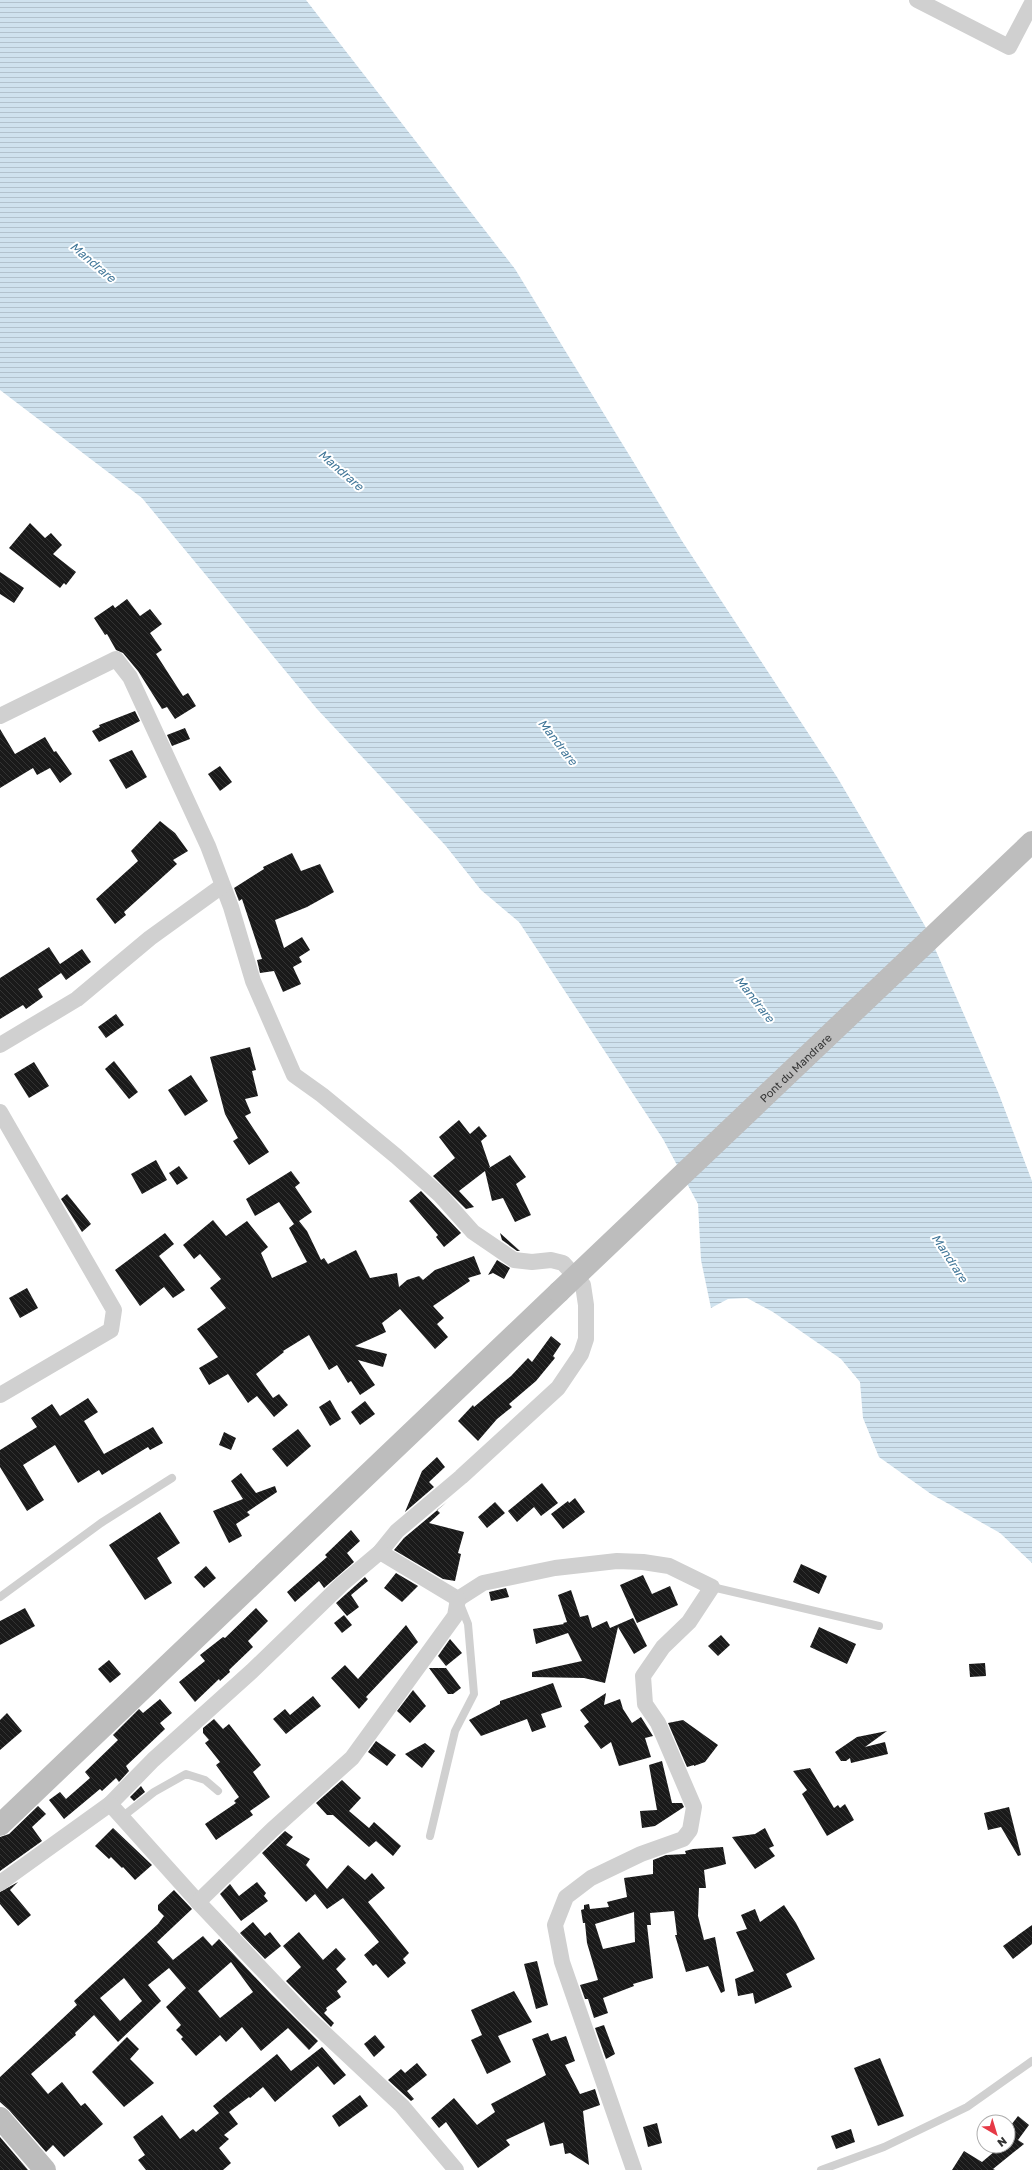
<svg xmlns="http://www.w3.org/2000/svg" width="1032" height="2170" viewBox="0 0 1032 2170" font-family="'Golos Text',sans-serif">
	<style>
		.water { fill: url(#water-rules) }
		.building { fill: url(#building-back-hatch); fill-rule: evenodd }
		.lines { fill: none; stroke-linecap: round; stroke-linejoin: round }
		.lane { stroke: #d0d0d0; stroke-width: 8 }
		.street { stroke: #d0d0d0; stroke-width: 16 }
		.secondary { stroke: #bdbdbd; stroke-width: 22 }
		.secondary-bridge { stroke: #bdbdbd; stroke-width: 22 }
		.labels { text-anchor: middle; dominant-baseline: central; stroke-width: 4; stroke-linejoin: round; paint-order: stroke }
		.street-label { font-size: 11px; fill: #333; stroke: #fff }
		.water-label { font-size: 12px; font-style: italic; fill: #3f7597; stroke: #fff }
	</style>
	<defs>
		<pattern id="water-rules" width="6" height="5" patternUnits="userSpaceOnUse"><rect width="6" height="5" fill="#cfe2ee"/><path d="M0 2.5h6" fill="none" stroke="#b2c2cd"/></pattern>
		<pattern id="building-back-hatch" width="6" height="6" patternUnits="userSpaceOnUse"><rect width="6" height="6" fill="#1a1a1a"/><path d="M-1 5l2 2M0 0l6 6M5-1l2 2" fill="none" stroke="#333"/></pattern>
	</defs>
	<rect width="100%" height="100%" fill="#fff"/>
	<path class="water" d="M 0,0 L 306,0 L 515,269 L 682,541 L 837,777 L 925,926 L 998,1092 L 1032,1181 L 1032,1563 L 1000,1533 L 931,1494 L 879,1457 L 863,1418 L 860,1382 L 841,1359 L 773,1312 L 747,1298 L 728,1299 L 711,1308 L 701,1260 L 698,1204 L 663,1139 L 519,922 L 481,890 L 445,845 L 317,709 L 142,498 L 0,390 Z"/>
	<g class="building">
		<path d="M 30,523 L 45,538 L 51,533 L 62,545 L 53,554 L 76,572 L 66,585 L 64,583 L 60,588 L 9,548 Z"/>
		<path d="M 0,572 L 24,588 L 14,603 L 0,594 Z"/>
		<path d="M 127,599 L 140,616 L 150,609 L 162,624 L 150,633 L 162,650 L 156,654 L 183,696 L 188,693 L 196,706 L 175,719 L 167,707 L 162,709 L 138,671 L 123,653 L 116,650 L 107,634 L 105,635 L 94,618 L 113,605 L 115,608 Z"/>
		<path d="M 135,711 L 140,721 L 99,742 L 92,731 L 100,727 L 99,725 Z"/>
		<path d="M 185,728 L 190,739 L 172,746 L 167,735 Z"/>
		<path d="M 0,729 L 15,754 L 45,737 L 54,752 L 56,751 L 72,774 L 60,783 L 50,768 L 37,775 L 33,768 L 0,788 Z"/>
		<path d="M 132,750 L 147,777 L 126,789 L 109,760 Z"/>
		<path d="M 220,766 L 232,782 L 220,791 L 208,774 Z"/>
		<path d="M 160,821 L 175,833 L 188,851 L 173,860 L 177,864 L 124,912 L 126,915 L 115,924 L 96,899 L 138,861 L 131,851 Z"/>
		<path d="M 292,853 L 301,871 L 320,864 L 334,892 L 307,907 L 275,920 L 284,948 L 302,937 L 310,950 L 299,957 L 302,962 L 293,967 L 301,984 L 283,992 L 274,971 L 260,973 L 257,960 L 262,959 L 242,899 L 239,901 L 234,888 L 264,869 L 263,867 Z"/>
		<path d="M 49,947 L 60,964 L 82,949 L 91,962 L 66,980 L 61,973 L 38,989 L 43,997 L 26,1009 L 23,1005 L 0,1019 L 0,978 Z"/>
		<path d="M 116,1014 L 124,1025 L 106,1038 L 98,1027 Z"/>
		<path d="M 250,1047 L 256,1070 L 252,1071 L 258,1096 L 245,1099 L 251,1113 L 245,1116 L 269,1152 L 249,1165 L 233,1141 L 238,1138 L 225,1114 L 210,1057 Z"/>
		<path d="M 114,1061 L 138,1092 L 129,1099 L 105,1069 Z"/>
		<path d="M 34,1062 L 49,1086 L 29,1098 L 14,1074 Z"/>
		<path d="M 191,1075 L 208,1101 L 185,1116 L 168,1090 Z"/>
		<path d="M 459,1120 L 470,1134 L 479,1126 L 487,1136 L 481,1141 L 490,1167 L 489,1168 L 510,1155 L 526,1177 L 516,1184 L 531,1215 L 515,1222 L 503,1198 L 492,1201 L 485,1171 L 459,1191 L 474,1207 L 466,1209 L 433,1176 L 455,1158 L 439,1137 Z"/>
		<path d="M 156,1160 L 167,1180 L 142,1194 L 131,1174 Z"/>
		<path d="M 179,1166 L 188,1178 L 177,1185 L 169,1173 Z"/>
		<path d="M 291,1171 L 300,1183 L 295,1187 L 312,1212 L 299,1221 L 307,1231 L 321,1260 L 324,1258 L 328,1264 L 356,1250 L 370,1278 L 397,1273 L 399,1287 L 407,1280 L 419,1276 L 423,1280 L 435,1270 L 474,1256 L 481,1274 L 468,1278 L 470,1281 L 433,1306 L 444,1318 L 437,1324 L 448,1337 L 435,1349 L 400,1309 L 382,1323 L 386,1332 L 355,1346 L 387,1354 L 383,1367 L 358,1360 L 375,1385 L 360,1395 L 351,1381 L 348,1383 L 337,1365 L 329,1370 L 309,1335 L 283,1351 L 284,1352 L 256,1374 L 273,1398 L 279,1394 L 288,1405 L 274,1417 L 257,1396 L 248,1403 L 228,1374 L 209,1385 L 199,1368 L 218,1357 L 197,1329 L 226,1308 L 210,1288 L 221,1279 L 200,1254 L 194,1259 L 183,1245 L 213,1220 L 226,1236 L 247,1221 L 268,1247 L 261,1253 L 272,1278 L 307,1262 L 289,1228 L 294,1224 L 279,1202 L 255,1216 L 246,1199 Z"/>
		<path d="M 421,1191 L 461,1233 L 444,1247 L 436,1237 L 438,1235 L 409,1201 Z"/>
		<path d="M 67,1194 L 91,1224 L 82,1232 L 61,1199 Z"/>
		<path d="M 165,1233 L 174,1244 L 159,1256 L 185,1290 L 173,1298 L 164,1287 L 140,1306 L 115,1270 Z"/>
		<path d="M 500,1233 L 520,1251 L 517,1251 L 502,1240 Z"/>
		<path d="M 497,1260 L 510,1268 L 504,1279 L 493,1273 L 488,1275 Z"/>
		<path d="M 27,1288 L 38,1308 L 20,1318 L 9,1298 Z"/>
		<path d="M 551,1336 L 561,1344 L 553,1356 L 555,1358 L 536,1381 L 509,1404 L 512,1407 L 497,1419 L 478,1441 L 458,1421 L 473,1405 L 474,1407 L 511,1376 L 528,1358 L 532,1362 Z"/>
		<path d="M 88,1398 L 98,1412 L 84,1421 L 104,1454 L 153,1427 L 163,1443 L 150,1450 L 148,1447 L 102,1475 L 99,1470 L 78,1483 L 55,1445 L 23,1465 L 44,1500 L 27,1511 L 0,1467 L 0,1450 L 37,1427 L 31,1418 L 52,1404 L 60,1416 Z"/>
		<path d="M 330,1400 L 341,1419 L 330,1426 L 319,1407 Z"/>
		<path d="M 365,1401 L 375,1414 L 360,1425 L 351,1412 Z"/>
		<path d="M 298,1429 L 311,1446 L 287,1467 L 272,1449 Z"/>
		<path d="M 224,1432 L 236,1438 L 231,1450 L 219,1445 Z"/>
		<path d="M 437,1457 L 445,1467 L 429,1482 L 434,1487 L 405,1512 L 422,1471 Z"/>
		<path d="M 241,1473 L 256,1493 L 275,1486 L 277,1492 L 247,1512 L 250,1515 L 236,1524 L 242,1536 L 229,1543 L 213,1511 L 243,1499 L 231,1481 Z"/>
		<path d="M 542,1483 L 558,1503 L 541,1516 L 534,1507 L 517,1522 L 508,1511 Z"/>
		<path d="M 575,1498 L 585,1512 L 563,1529 L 551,1514 L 568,1501 L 569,1503 Z"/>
		<path d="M 447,1502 L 437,1510 L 440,1513 L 429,1523 L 464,1532 L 458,1553 L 461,1554 L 455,1581 L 443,1579 L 394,1550 L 404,1538 Z"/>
		<path d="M 495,1502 L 505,1513 L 487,1528 L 478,1517 Z"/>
		<path d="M 160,1512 L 180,1543 L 157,1558 L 172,1583 L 145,1600 L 109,1545 Z"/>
		<path d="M 351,1530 L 360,1541 L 347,1553 L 354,1562 L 324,1588 L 319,1581 L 295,1602 L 287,1592 L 327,1557 L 325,1555 Z"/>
		<path d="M 801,1564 L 827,1576 L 819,1594 L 793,1582 Z"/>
		<path d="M 206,1566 L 216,1578 L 204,1588 L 194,1577 Z"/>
		<path d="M 396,1573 L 418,1586 L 402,1602 L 384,1588 Z"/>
		<path d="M 643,1575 L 652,1594 L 670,1586 L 678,1605 L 637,1623 L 620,1585 Z"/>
		<path d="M 365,1577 L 368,1581 L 351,1595 L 359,1607 L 347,1616 L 336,1603 Z"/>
		<path d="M 506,1588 L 509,1597 L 491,1601 L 489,1592 Z"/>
		<path d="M 571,1590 L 580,1617 L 588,1615 L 592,1628 L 607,1621 L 610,1628 L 633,1618 L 647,1646 L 634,1654 L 618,1627 L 605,1683 L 584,1678 L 532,1677 L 532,1672 L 582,1661 L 568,1633 L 536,1644 L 533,1629 L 564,1624 L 563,1623 L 567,1622 L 558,1595 Z"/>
		<path d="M 25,1608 L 35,1626 L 0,1645 L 0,1621 Z"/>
		<path d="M 256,1608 L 268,1621 L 248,1641 L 253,1647 L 229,1670 L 230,1672 L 220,1681 L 219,1679 L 195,1702 L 179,1682 L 205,1661 L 200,1655 L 223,1637 L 225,1638 Z"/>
		<path d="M 344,1615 L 352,1625 L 342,1633 L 334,1623 Z"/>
		<path d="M 406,1625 L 418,1642 L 366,1697 L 368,1699 L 359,1709 L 331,1678 L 345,1665 L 358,1679 Z"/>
		<path d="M 819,1627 L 856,1644 L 847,1664 L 810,1647 Z"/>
		<path d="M 721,1635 L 730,1645 L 718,1656 L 708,1646 Z"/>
		<path d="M 450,1639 L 462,1653 L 446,1666 L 438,1656 Z"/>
		<path d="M 109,1660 L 121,1674 L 110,1683 L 98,1669 Z"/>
		<path d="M 985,1663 L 986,1676 L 970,1677 L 969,1664 Z"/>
		<path d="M 429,1668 L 446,1668 L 461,1688 L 453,1694 L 448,1694 Z"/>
		<path d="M 553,1683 L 562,1707 L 541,1714 L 546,1727 L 532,1732 L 527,1719 L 481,1736 L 469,1720 L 500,1704 L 500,1701 Z"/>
		<path d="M 413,1690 L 426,1706 L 410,1723 L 397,1711 Z"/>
		<path d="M 606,1693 L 604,1705 L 620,1699 L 623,1709 L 632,1723 L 641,1717 L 653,1736 L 645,1738 L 651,1757 L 619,1766 L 611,1742 L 601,1749 L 584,1726 L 589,1722 L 580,1710 Z"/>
		<path d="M 313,1696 L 321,1706 L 286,1734 L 273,1719 L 285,1709 L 290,1715 Z"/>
		<path d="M 160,1699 L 172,1713 L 160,1723 L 165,1729 L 126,1766 L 129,1771 L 119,1782 L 116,1778 L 102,1791 L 100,1789 L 64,1819 L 49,1800 L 60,1792 L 66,1799 L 90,1778 L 85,1772 L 118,1740 L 113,1735 L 139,1709 L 143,1713 Z"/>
		<path d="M 7,1713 L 22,1731 L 0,1750 L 0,1720 Z"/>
		<path d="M 214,1719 L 223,1729 L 229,1724 L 261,1765 L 253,1772 L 270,1797 L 250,1811 L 253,1815 L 216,1840 L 205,1824 L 236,1803 L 234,1801 L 239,1797 L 216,1765 L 220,1762 L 205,1743 L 209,1740 L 203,1733 L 203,1728 Z"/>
		<path d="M 683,1720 L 718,1745 L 705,1762 L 694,1766 L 694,1765 L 687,1767 L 668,1723 Z"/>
		<path d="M 887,1731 L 865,1747 L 885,1742 L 888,1754 L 851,1763 L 850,1758 L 846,1761 L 841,1761 L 835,1752 L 857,1737 Z"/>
		<path d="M 376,1741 L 396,1755 L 387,1766 L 368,1752 Z"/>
		<path d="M 425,1743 L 435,1751 L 422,1768 L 405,1754 Z"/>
		<path d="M 662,1761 L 672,1803 L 682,1803 L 684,1807 L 655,1826 L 642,1828 L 640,1811 L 657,1810 L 649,1765 Z"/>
		<path d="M 810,1768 L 834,1808 L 838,1805 L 840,1808 L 845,1804 L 854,1820 L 827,1836 L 802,1794 L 807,1790 L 793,1771 Z"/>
		<path d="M 342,1780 L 361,1798 L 349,1811 L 369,1828 L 374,1822 L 401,1846 L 393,1856 L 376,1841 L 369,1847 L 333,1815 L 327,1815 L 316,1803 Z"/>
		<path d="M 141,1786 L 145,1792 L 134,1801 L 130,1797 Z"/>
		<path d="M 38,1806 L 46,1814 L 32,1827 L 42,1841 L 0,1871 L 0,1837 L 9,1834 Z"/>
		<path d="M 1009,1807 L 1021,1855 L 1018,1856 L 1001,1827 L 988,1830 L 984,1813 Z"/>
		<path d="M 113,1828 L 152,1865 L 135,1880 L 123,1867 L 122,1868 L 111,1857 L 109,1859 L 95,1846 Z"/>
		<path d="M 765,1828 L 774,1846 L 769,1848 L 775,1856 L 755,1869 L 732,1837 L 755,1834 Z"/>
		<path d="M 285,1831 L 293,1837 L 286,1845 L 310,1859 L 306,1865 L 327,1889 L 348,1865 L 365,1880 L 372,1873 L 385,1888 L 368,1902 L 409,1953 L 403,1959 L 406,1963 L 388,1978 L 376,1964 L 373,1966 L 364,1955 L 379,1942 L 343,1898 L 327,1909 L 315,1894 L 306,1902 L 262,1853 Z"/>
		<path d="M 723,1847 L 726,1864 L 704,1870 L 706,1888 L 699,1888 L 698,1916 L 704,1940 L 715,1937 L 725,1991 L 721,1993 L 708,1966 L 686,1972 L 675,1935 L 677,1935 L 674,1911 L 650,1913 L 651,1925 L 647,1925 L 653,1978 L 633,1984 L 634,1986 L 603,1998 L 608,2013 L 594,2018 L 588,1999 L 585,1999 L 580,1985 L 598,1980 L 587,1943 L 585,1923 L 583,1923 L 581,1910 L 584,1909 L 584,1905 L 589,1904 L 590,1909 L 609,1907 L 607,1902 L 627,1897 L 624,1878 L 653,1874 L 653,1860 L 666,1855 L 686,1854 L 685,1851 L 693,1849 ZM 634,1912 L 635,1942 L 603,1949 L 595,1924 Z"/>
		<path d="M 18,1882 L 10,1890 L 31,1915 L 18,1926 L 0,1904 L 0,1892 Z"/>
		<path d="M 257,1882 L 266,1893 L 264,1896 L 268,1901 L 241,1921 L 220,1894 L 230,1884 L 239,1896 Z"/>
		<path d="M 174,1890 L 192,1909 L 157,1942 L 173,1960 L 203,1936 L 212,1946 L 219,1939 L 271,1994 L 318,2041 L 309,2050 L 288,2028 L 261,2051 L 242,2027 L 226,2042 L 220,2035 L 196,2056 L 181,2039 L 183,2037 L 176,2030 L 181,2025 L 166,2007 L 186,1988 L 169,1968 L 148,1985 L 161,2001 L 118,2042 L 94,2015 L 75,2033 L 76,2035 L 31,2074 L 48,2094 L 62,2082 L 81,2106 L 85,2103 L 103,2124 L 64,2157 L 53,2145 L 46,2152 L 9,2110 L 0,2102 L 0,2077 L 77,2005 L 74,2001 L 158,1924 L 164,1916 L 158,1910 L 158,1905 ZM 231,1962 L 253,1992 L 220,2018 L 198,1991 ZM 124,1978 L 142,2001 L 120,2021 L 100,1998 Z"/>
		<path d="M 784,1905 L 796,1923 L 815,1959 L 786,1974 L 792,1987 L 755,2004 L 753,1993 L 738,1996 L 735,1979 L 754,1971 L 736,1932 L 747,1929 L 741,1915 L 755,1909 L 760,1922 Z"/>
		<path d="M 253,1922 L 265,1936 L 270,1932 L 281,1946 L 265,1959 L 240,1933 Z"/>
		<path d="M 1032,1925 L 1032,1944 L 1013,1959 L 1003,1946 Z"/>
		<path d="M 299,1932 L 323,1960 L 336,1948 L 346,1959 L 336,1969 L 347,1982 L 337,1991 L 341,1997 L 326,2008 L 327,2010 L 324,2013 L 334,2023 L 331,2027 L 286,1981 L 301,1967 L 283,1946 Z"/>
		<path d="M 537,1961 L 548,2005 L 536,2009 L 524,1964 Z"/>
		<path d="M 514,1991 L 532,2022 L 498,2036 L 511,2062 L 487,2074 L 471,2040 L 482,2035 L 471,2010 Z"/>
		<path d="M 604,2025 L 615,2054 L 606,2059 L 595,2028 Z"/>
		<path d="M 548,2033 L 551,2041 L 566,2036 L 575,2061 L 565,2065 L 580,2094 L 595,2089 L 600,2105 L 583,2111 L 589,2165 L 570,2153 L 565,2154 L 563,2143 L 550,2146 L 544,2122 L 506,2140 L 510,2145 L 478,2168 L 446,2122 L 439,2128 L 431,2118 L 454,2098 L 477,2125 L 495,2112 L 491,2104 L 546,2075 L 532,2039 Z"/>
		<path d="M 375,2035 L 385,2047 L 374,2057 L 364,2044 Z"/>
		<path d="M 127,2037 L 139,2049 L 130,2059 L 154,2083 L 124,2107 L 92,2072 Z"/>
		<path d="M 322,2047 L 346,2075 L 334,2085 L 318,2066 L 275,2102 L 263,2087 L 250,2098 L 249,2097 L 229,2112 L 238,2124 L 224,2135 L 229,2139 L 219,2148 L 231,2163 L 223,2170 L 146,2170 L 138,2160 L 145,2155 L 133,2137 L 162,2115 L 180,2139 L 193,2129 L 196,2132 L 219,2113 L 213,2106 L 277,2054 L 291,2071 Z"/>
		<path d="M 880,2058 L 904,2116 L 878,2126 L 854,2068 Z"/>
		<path d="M 417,2063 L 427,2075 L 407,2091 L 414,2099 L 411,2101 L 388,2080 L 401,2069 L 405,2073 Z"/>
		<path d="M 360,2095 L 368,2106 L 339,2127 L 332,2116 Z"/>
		<path d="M 1018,2116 L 1029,2125 L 1018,2140 L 1024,2144 L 993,2169 L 995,2170 L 952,2170 L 964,2151 L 982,2162 L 1001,2146 L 1008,2146 L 1008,2129 Z"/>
		<path d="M 657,2123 L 662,2143 L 648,2147 L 643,2127 Z"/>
		<path d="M 851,2129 L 855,2142 L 836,2149 L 831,2136 Z"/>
		<path d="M 0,2137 L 28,2170 L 0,2170 Z"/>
	</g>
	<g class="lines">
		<g class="lane">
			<path d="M 712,1587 L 879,1626"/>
			<path d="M 0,1597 L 101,1523 L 172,1478"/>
			<path d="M 122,1817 L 154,1792 L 186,1774 L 205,1780 L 218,1791"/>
			<path d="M 430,1836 L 455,1731 L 474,1694 L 468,1624 L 460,1604"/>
			<path d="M 821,2170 L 884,2147 L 967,2107 L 1032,2061"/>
		</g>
		<g class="street">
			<path d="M 917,0 L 1009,47 L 1032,3"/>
			<path d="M 0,716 L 116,659 L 130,677 L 208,846 L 231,907 L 253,981 L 294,1075 L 322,1095 L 396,1156 L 440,1195 L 473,1232 L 514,1260 L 532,1262 L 551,1260 L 563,1263 L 583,1285 L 586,1305 L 586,1339 L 581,1354 L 558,1388 L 461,1477 L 397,1531 L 380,1552 L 342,1584 L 252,1671 L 153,1760 L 110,1804 L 0,1883"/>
			<path d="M 0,1045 L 77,999 L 150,938 L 222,886"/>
			<path d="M 0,1112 L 114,1310 L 111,1330 L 0,1395"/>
			<path d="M 380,1552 L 458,1599 L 483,1583 L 555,1568 L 617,1561 L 643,1562 L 669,1566 L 712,1587 L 689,1622 L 663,1647 L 643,1676 L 645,1704 L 658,1723 L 694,1807 L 690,1830 L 683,1839 L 641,1854 L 591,1878 L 566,1897 L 555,1925 L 562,1962 L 634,2170"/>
			<path d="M 110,1804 L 198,1902 L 305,2015 L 402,2106 L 456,2170"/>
			<path d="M 198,1902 L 272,1830 L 352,1758 L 455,1616 L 458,1599"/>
		</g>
		<g class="secondary">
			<path d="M 0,1825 L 559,1292"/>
			<path d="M 0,2118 L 45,2170"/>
		</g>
		<path class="secondary-bridge" id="s1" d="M 559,1292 L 1032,842"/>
	</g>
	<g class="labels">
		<g class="street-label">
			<text stroke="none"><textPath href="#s1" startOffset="326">Pont du Mandrare</textPath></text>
		</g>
		<g class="water-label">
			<text transform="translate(93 262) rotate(40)">Mandrare</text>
			<text transform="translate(341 470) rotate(41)">Mandrare</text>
			<text transform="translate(558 742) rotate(52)">Mandrare</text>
			<text transform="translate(755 999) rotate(52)">Mandrare</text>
			<text transform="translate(950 1258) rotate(57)">Mandrare</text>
		</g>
	</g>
	<g transform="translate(996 2134) rotate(142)"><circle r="19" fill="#ffffff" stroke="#adadad"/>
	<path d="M0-3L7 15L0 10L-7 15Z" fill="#e63946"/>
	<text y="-6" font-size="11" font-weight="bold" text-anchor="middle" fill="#333333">N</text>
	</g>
</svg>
